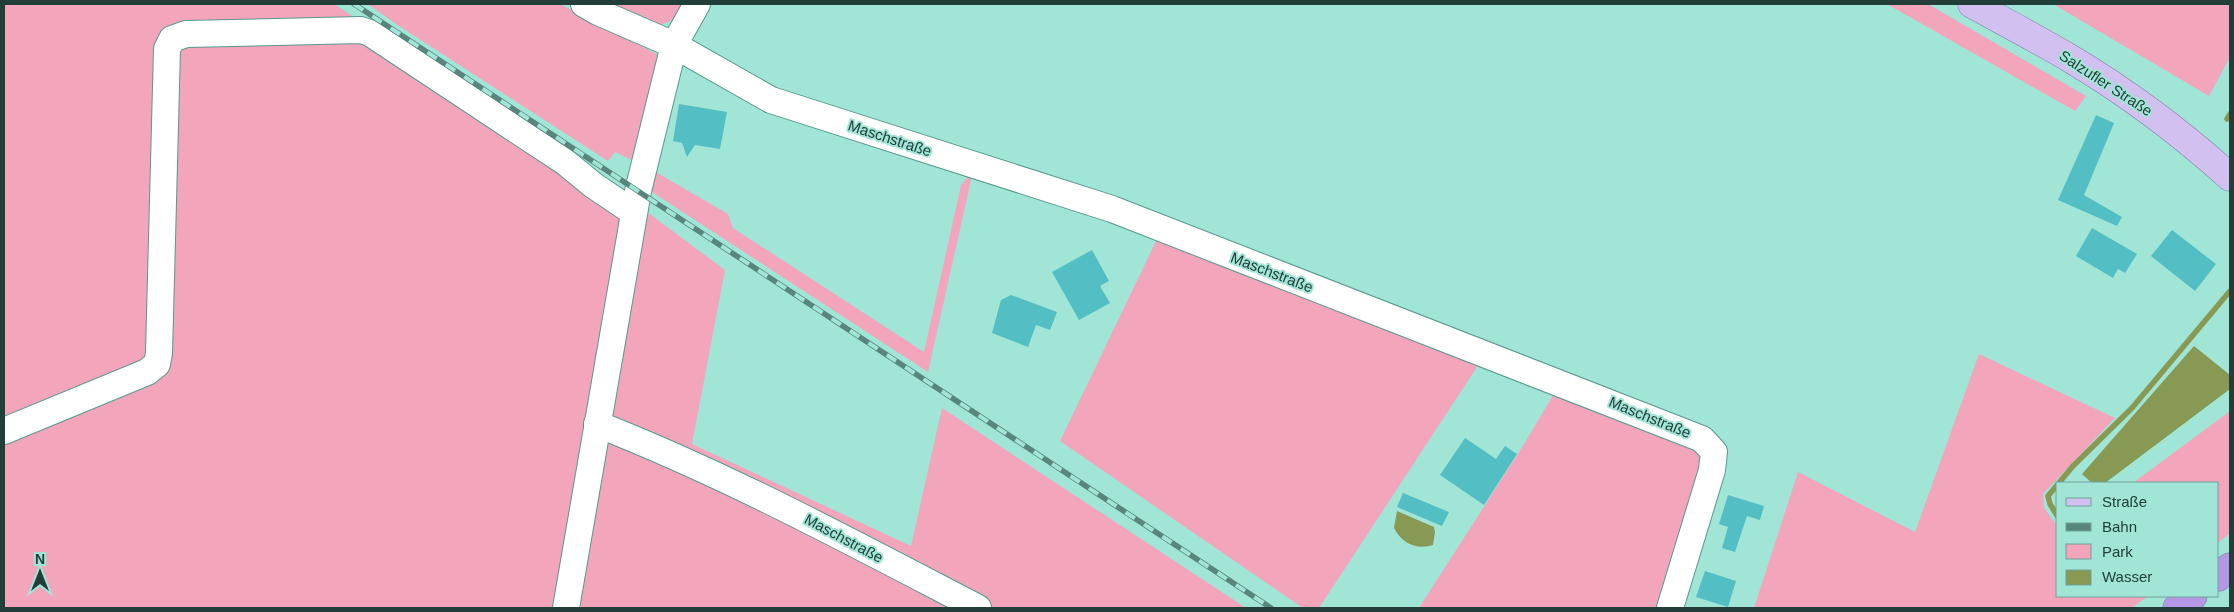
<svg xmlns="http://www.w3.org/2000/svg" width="2234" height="612" viewBox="0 0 2234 612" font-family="Helvetica,sans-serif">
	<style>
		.green { fill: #f2a5bb }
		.water { fill: #879952 }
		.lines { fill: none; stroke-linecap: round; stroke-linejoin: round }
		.stream { stroke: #879952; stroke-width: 5.5 }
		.building { fill: #53bec4 }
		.minor-casing { stroke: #57998d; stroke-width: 28 }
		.major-casing { stroke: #8178a9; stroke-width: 29 }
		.highway-casing { stroke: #8178a9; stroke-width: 29 }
		.minor { stroke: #fff; stroke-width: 26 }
		.major { stroke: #d2c1f0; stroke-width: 28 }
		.highway { stroke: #b498e6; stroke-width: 28 }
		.rail-casing { stroke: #58857c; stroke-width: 5.5 }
		.rail { stroke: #a1e5d7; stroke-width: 4; stroke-dasharray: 11; stroke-linecap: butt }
		.labels { text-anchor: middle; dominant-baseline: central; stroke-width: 4; stroke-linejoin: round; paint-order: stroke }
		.street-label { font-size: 15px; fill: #223e39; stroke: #a1e5d7 }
	</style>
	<rect width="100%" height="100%" fill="#a1e5d7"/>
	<g class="green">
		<path d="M 4,4 L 334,4 L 629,197 L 643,209 L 725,270 L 692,444 L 911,546 L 942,408 L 1246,608 L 4,608 Z"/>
		<path d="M 368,4 L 560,4 L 662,57 L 640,164 L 615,152 L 608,161 L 396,24 Z"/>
		<path d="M 595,4 L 688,4 C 661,43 629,20 595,4 Z"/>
		<path d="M 1887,4 L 1928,4 L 2086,96 L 2075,111 Z"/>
		<path d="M 2053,4 L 2230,4 L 2230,57 L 2209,96 Z"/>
		<path d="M 654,171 L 728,214 L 733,228 L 924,352 L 961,185 L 973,171 L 928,372 L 646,188 Z"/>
		<path d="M 1160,233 L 1481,361 L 1319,608 L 1303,608 L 1060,441 Z"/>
		<path d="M 1979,354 L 2115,418 L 2043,494 L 2044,508 L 2058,527 L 2058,596 L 2148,596 L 2132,608 L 1754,608 L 1798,472 L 1915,532 Z"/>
		<path d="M 1555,392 L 1702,453 L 1706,469 L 1665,608 L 1419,608 L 1521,449 Z"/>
		<path d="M 2230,411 L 2230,533 L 2218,543 L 2218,483 L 2133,483 Z"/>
	</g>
	<g class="water">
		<path d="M 2194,346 L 2230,375 L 2230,389 L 2105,483 L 2092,483 L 2082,474 Z"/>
		<path d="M 1397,511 L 1434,527 L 1435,532 L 1433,545 C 1417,550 1402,544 1394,528 Z"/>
	</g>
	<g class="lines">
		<g class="stream">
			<path d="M 2227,119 L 2230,114"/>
			<path d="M 2058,517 L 2050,504 L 2048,496 L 2073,466 L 2132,408 L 2230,291"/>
		</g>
	</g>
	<g class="building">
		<path d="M 679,104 L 727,112 L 720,149 L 695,145 L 687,157 L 682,143 L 673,141 Z"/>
		<path d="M 2096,115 L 2114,123 L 2084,195 L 2122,217 L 2117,226 L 2058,200 Z"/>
		<path d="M 2092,228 L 2137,254 L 2125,273 L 2118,269 L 2113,278 L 2076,256 Z"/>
		<path d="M 2172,230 L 2216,264 L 2195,291 L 2151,256 Z"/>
		<path d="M 1092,250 L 1109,281 L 1100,286 L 1110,303 L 1079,320 L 1052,272 Z"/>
		<path d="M 1011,295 L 1057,312 L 1050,330 L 1036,325 L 1028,347 L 992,333 L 1001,300 Z"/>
		<path d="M 1465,438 L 1496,459 L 1505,446 L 1517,454 L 1484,505 L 1440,475 Z"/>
		<path d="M 1403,493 L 1449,512 L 1442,526 L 1397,507 Z"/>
		<path d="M 1728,495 L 1764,506 L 1760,520 L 1747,516 L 1735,552 L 1722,548 L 1728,527 L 1719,524 Z"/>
		<path d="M 1705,571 L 1736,581 L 1728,607 L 1696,597 Z"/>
	</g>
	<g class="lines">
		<g class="minor-casing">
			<g id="minor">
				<path d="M 584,4 L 598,12 L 674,45 L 771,100 L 1112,209 L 1702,439 L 1714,452 L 1712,470 L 1670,608"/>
				<path d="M 597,424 C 729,476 853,543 978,608"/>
				<path d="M 4,431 L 147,372 L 157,364 L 159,353 L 167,49 L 172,39 L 186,34 L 361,30 L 370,33 L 565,162 L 593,185 L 633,212"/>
				<path d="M 566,608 L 638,191 L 674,45 L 697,4"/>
			</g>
		</g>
		<g class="major-casing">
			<path id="major" d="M 1972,4 C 2005,22 2039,40 2071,59 C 2128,93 2181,133 2230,177"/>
		</g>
		<g class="highway-casing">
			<g id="highway">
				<path d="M 2218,577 L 2230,567"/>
				<path d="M 2177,608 L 2193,596"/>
			</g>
		</g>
		<use href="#minor" class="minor"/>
		<use href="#major" class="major"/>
		<use href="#highway" class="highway"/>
		<g class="rail-casing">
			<path id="rail" d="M 354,4 L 1271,608"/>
		</g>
		<use href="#rail" class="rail"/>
	</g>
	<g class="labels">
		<g class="street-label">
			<text transform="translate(2106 83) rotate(33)">Salzufler Straße</text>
			<text transform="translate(890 138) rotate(18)">Maschstraße</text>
			<text transform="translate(1272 272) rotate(21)">Maschstraße</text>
			<text transform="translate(1650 417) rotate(22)">Maschstraße</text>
			<text transform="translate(844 538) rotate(28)">Maschstraße</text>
		</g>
	</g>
	<rect width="2234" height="612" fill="none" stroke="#223e39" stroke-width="10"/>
	<rect x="2056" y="482" width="162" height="115" fill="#a1e5d7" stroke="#6ea298"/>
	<rect x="2066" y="498" width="25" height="8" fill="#d2c1f0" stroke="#6ea298"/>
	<text x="2102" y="507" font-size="15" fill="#223e39">Straße</text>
	<rect x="2066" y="523" width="25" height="8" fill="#58857c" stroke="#6ea298"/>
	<text x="2102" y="532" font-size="15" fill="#223e39">Bahn</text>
	<rect x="2066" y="544" width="25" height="15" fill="#f2a5bb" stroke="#6ea298"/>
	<text x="2102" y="557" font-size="15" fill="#223e39">Park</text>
	<rect x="2066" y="570" width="25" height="15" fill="#879952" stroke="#6ea298"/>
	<text x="2102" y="582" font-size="15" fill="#223e39">Wasser</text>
	<g transform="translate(40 572)" stroke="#a1e5d7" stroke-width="4" paint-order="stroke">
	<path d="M0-4L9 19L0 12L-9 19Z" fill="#223e39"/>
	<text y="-8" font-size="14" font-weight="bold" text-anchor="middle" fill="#223e39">N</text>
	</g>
</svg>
